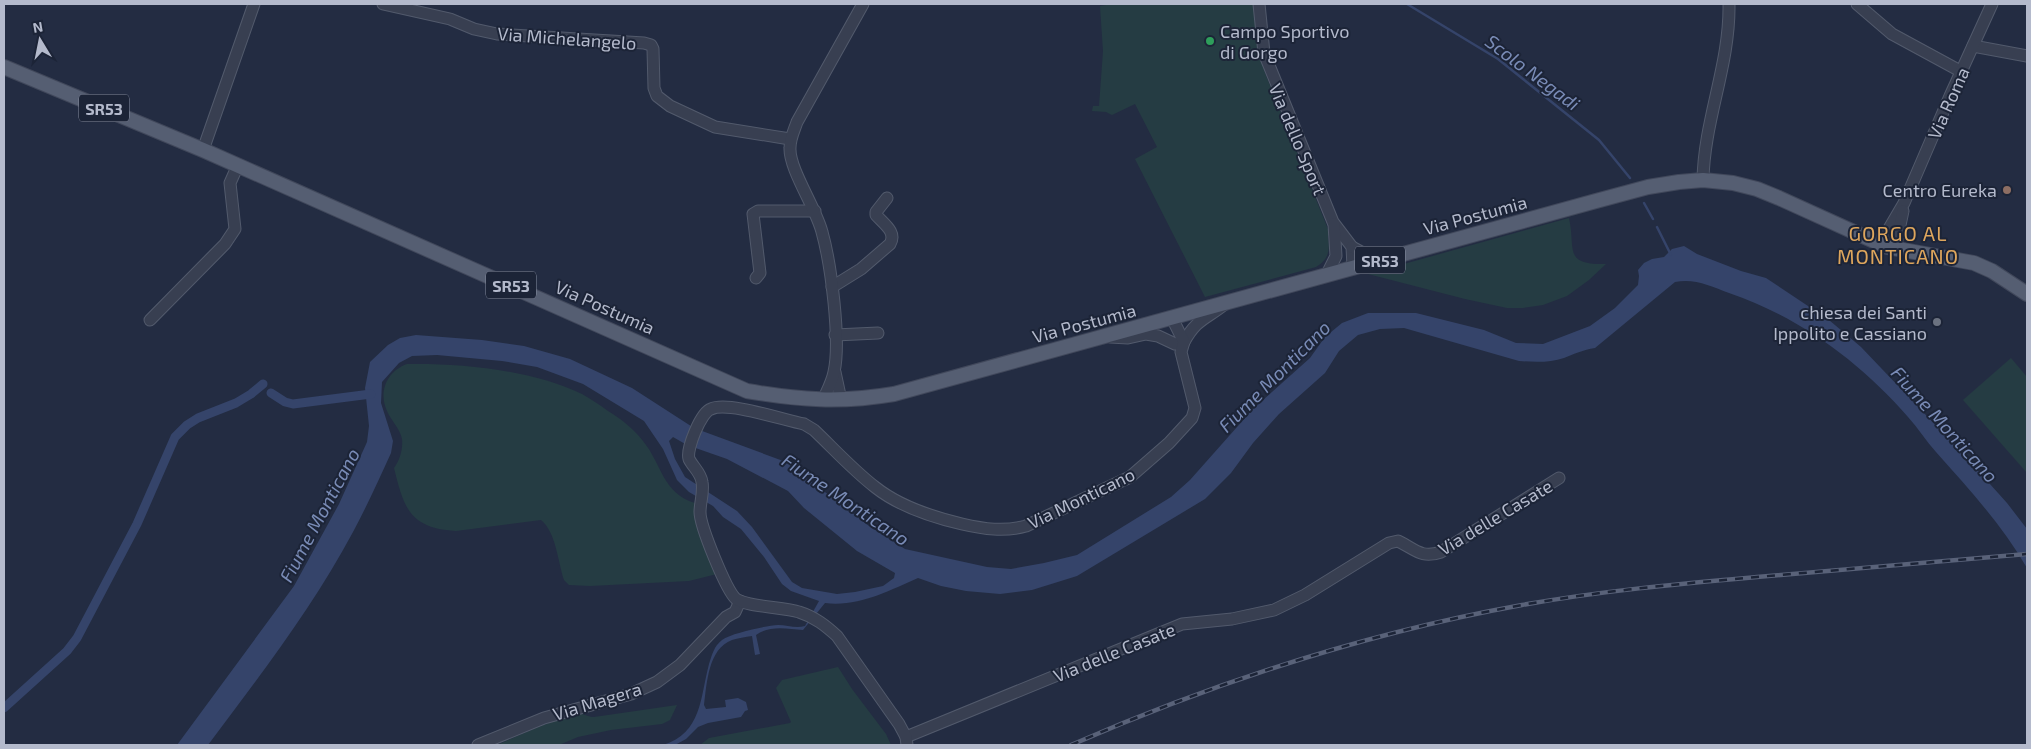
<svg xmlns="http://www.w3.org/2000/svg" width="2031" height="749" viewBox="0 0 2031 749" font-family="'Exo 2',sans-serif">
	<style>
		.green { fill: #253c43 }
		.water { fill: #35446a; fill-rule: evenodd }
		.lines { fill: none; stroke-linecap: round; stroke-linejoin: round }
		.stream { stroke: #35446a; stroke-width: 2.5 }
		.canal { stroke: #35446a; stroke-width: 9 }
		.minor-casing { stroke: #525a6c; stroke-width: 13 }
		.major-casing { stroke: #41485b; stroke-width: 16 }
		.minor { stroke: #383f51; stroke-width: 11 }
		.major { stroke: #555e72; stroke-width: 14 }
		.rail-casing { stroke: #596279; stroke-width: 4.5 }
		.rail { stroke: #1c2437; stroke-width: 2.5; stroke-dasharray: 8; stroke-linecap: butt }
		.leisure-dot { fill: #2e9e5b; stroke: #1c2437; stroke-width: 2 }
		.education-dot { fill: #8d6e63; stroke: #1c2437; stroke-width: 2 }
		.worship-dot { fill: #6b7280; stroke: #1c2437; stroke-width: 2 }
		.labels { text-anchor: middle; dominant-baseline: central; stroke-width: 4; stroke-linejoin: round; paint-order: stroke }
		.shield { fill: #1c2437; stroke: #868d9f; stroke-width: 1 }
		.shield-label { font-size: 16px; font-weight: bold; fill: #b4bacc }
		.poi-label { font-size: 18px; fill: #b4bacc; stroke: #1c2437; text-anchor: end }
		.street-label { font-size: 18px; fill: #b4bacc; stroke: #1c2437 }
		.water-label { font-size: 19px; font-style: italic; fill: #798bb6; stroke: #1c2437 }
		.quarter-label { font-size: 20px; letter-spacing: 1px; fill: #dea65d; stroke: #1c2437 }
	</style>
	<rect width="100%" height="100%" fill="#232c42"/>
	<g class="green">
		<path d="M 1112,4 L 1254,4 L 1257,38 L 1265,73 L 1330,234 L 1328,236 C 1330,251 1329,259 1316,267 L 1205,297 L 1135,159 L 1157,147 L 1135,104 L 1112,115 L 1106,112 L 1092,111 L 1093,106 L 1099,106 L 1103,51 L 1100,6 Z"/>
		<path d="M 1569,218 C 1576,249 1562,265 1606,264 L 1589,280 L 1567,296 L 1543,305 L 1523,308 L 1507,308 L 1465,299 L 1368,274 Z"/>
		<path d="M 2011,358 L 2027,377 L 2027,473 L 1963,400 Z"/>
		<path d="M 407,364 C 462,363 532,370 582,394 C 591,399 600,405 608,411 C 621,419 633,428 643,441 C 662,464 662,493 695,503 L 717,574 L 689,581 L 590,586 L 569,585 L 564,580 C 558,562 556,532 541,520 L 456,531 C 410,528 404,509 394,468 C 400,460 403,449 402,439 C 400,428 391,421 387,411 C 378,392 387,371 407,364 Z"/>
		<path d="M 838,667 L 852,689 L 886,734 L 891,745 L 700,745 L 709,738 L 790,723 L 791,722 L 776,688 L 782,680 Z"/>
		<path d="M 677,705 L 670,720 L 662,724 L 611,730 L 578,737 L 559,745 L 497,745 C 513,738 567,713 582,714 C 587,715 589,717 594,717 Z"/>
	</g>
	<path class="water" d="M 1684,246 L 1697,254 L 1741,271 L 1766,278 L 1829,320 L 1861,347 L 1963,454 L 2007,503 L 2027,529 L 2027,568 C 2002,525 1969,489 1936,452 C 1926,441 1918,428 1908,417 C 1859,361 1799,317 1729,293 C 1711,286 1694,278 1675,282 L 1595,348 C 1583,350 1574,354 1564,358 C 1550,363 1533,362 1519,361 L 1404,328 L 1380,329 L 1358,335 L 1339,351 L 1325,373 L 1279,414 L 1253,443 L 1231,473 L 1205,499 L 1077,576 L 1032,590 L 1000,594 L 966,591 L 941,586 L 918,578 C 888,591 859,607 825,603 L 803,630 C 787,629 770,625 756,635 L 760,654 L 755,655 L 752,636 C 745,637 738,638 732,640 C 708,649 707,683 704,705 L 706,709 L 726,707 L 725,700 L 738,698 L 746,702 L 748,710 L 745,711 L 741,717 L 708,723 L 698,727 L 686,739 L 675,745 L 663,745 C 702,733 700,698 709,664 C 712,655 714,646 722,640 C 732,633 765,626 778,625 C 787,625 796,629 805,626 L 819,601 L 791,591 L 782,584 L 764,557 L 741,529 L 723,517 L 713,506 L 689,492 L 677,480 L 663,449 L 644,421 L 583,384 L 537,367 L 502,361 L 437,355 L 412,356 L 399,363 L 382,382 L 381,403 L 393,441 L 391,453 C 379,479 367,506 353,532 C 313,607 259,677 208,745 L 177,745 L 294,586 L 339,504 L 367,442 L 369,426 L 365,388 L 370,362 L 388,345 L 400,338 L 416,335 L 482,340 L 524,346 L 570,359 L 632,388 L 694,428 L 786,462 L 869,526 L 905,549 L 987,567 L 1011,569 L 1044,563 L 1077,555 L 1171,497 L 1190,480 L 1253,409 L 1310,358 L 1325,337 L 1342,323 L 1368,313 L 1416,313 L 1484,330 L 1516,343 L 1543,344 L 1590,326 L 1615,308 L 1638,285 L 1639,276 L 1638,270 L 1644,263 L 1652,259 L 1664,257 L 1672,249 ZM 673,437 L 687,445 L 727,459 L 788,491 L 804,508 L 857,551 L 895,573 L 894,578 L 883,586 L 855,592 L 837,594 L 802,588 L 792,582 L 752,527 L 737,511 L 685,477 L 675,459 L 669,441 Z"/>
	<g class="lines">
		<g class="stream">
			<path d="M 1407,4 L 1498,59 L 1599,140 L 1630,178"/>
			<path d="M 1644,203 L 1653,219"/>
			<path d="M 1657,227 L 1671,255"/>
		</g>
		<g class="canal">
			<path d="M 271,393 L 285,402 L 293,404 L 371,394"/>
			<path d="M 4,708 L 67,651 L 77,638 L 137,524 L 175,437 L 187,425 L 198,418 L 236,403 L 251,394 L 263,384"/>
		</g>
		<g class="minor-casing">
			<g id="minor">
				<path d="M 383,4 L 450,19 L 474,29 L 497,34 L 644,43 L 651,45 L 653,49 L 654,88 L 657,96 L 670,106 L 715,127 L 790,139"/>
				<path d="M 1259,4 L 1264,53 L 1333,222 L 1352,247 L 1353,267"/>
				<path d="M 1857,4 L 1892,34 L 1962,72"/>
				<path d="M 1973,46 L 2027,56"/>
				<path d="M 203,150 L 254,4"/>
				<path d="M 1703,180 C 1704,120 1730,65 1729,4"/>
				<path d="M 1352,247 L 1365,254 L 1383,259"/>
				<path d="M 1887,247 L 1887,232 L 1904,203 L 1950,96 L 1992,4"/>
				<path d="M 1895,249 L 1903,211"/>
				<path d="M 1327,274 L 1336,256 L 1334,224"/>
				<path d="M 756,278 L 760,273 L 753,214 L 758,211 L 815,211"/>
				<path d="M 832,287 L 861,269 L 890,244 C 897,232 884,224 876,215 L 876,212 L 887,198"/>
				<path d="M 150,320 L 225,244 L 235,229 L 230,183 L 238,165"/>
				<path d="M 835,335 L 878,333"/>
				<path d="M 1110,337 L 1128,338 L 1146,334 L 1158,336 L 1175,344"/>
				<path d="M 1184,342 C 1197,318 1207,319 1226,303"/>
				<path d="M 835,372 L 841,400"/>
				<path d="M 823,400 C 827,391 832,382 834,372 C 841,341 831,264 822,232 C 816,208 789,169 790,148 C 790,138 794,131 797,122 L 863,4"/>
				<path d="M 906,737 L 1182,624 L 1232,619 L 1274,610 L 1305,595 L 1389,543 L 1398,541 C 1415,549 1421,559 1441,552 L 1559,478"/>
				<path d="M 478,745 L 544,718 L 631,694 L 657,682 L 680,665 L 726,617 L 735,612 L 740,601"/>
				<path d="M 907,745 L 906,737 L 899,724 L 837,636 C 826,626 815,617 799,612 C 785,607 747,607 736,599 C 726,590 700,526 700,512 C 700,502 704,492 702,482 C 701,473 693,467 689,459 C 686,449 701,412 711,409 C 728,401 783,420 804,424 L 814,430 C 834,449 853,470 875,487 C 900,507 932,517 962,524 C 984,529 1004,532 1026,526 L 1130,477 L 1169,443 L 1192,418 L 1195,408 L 1181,352 L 1184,342 L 1172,318"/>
			</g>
		</g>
		<g class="major-casing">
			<path id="major" d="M 4,67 L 203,150 L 747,391 C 799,400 841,403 894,394 L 1596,201 L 1648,187 L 1679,182 L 1703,180 L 1733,183 L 1757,189 L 1779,198 L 1887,247 L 1974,263 L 1992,271 L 2027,294"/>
		</g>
		<use href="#minor" class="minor"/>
		<use href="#major" class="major"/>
		<g class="rail-casing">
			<path id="rail" d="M 1071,745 C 1216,682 1366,633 1522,605 C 1600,591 1678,584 1757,577 C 1847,569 1937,562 2027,554"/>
		</g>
		<use href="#rail" class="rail"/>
	</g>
	<circle class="leisure-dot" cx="1210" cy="41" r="5"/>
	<circle class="education-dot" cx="2007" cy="190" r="5"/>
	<circle class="worship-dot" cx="1937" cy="322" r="5"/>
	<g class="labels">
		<g class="shield">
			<rect x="79" y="94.5" width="50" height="27" rx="4"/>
			<rect x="1355" y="246.5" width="50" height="27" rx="4"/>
			<rect x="486" y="271.5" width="50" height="27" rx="4"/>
		</g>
		<g class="shield-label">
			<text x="104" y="108">SR53</text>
			<text x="1380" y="260">SR53</text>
			<text x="511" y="285">SR53</text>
		</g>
		<g class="poi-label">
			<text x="1220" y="31" text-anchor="start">Campo Sportivo<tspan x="1220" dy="21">di Gorgo</tspan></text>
			<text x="1997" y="190">Centro Eureka</text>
			<text x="1927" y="312">chiesa dei Santi<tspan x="1927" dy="21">Ippolito e Cassiano</tspan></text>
		</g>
		<g class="street-label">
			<text transform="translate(567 38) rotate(4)">Via Michelangelo</text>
			<text transform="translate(1948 103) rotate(-66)">Via Roma</text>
			<text transform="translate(1298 139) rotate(67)">Via dello Sport</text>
			<text transform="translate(1475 215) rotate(-15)">Via Postumia</text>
			<text transform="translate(605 307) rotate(24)">Via Postumia</text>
			<text transform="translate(1084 323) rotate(-15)">Via Postumia</text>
			<text transform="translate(1081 498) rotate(-26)">Via Monticano</text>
			<text transform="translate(1495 517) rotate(-31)">Via delle Casate</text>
			<text transform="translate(1114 652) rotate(-22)">Via delle Casate</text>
			<text transform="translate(597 701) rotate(-17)">Via Magera</text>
		</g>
		<g class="water-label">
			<text transform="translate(1533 72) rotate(37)">Scolo Negadi</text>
			<text transform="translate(1274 376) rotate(-45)">Fiume Monticano</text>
			<text transform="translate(1945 424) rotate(48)">Fiume Monticano</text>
			<text transform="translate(846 499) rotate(34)">Fiume Monticano</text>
			<text transform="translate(319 515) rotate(-62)">Fiume Monticano</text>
		</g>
		<g class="quarter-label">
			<text x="1898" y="233">GORGO AL<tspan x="1898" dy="23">MONTICANO</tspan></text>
		</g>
	</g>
	<rect width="2031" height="749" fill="none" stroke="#b4bacc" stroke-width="10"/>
	<g transform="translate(40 40) rotate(350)" stroke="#1c2437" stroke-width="4" paint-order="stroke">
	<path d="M0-4L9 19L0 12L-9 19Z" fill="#b4bacc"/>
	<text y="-8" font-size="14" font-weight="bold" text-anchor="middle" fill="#b4bacc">N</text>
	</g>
</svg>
